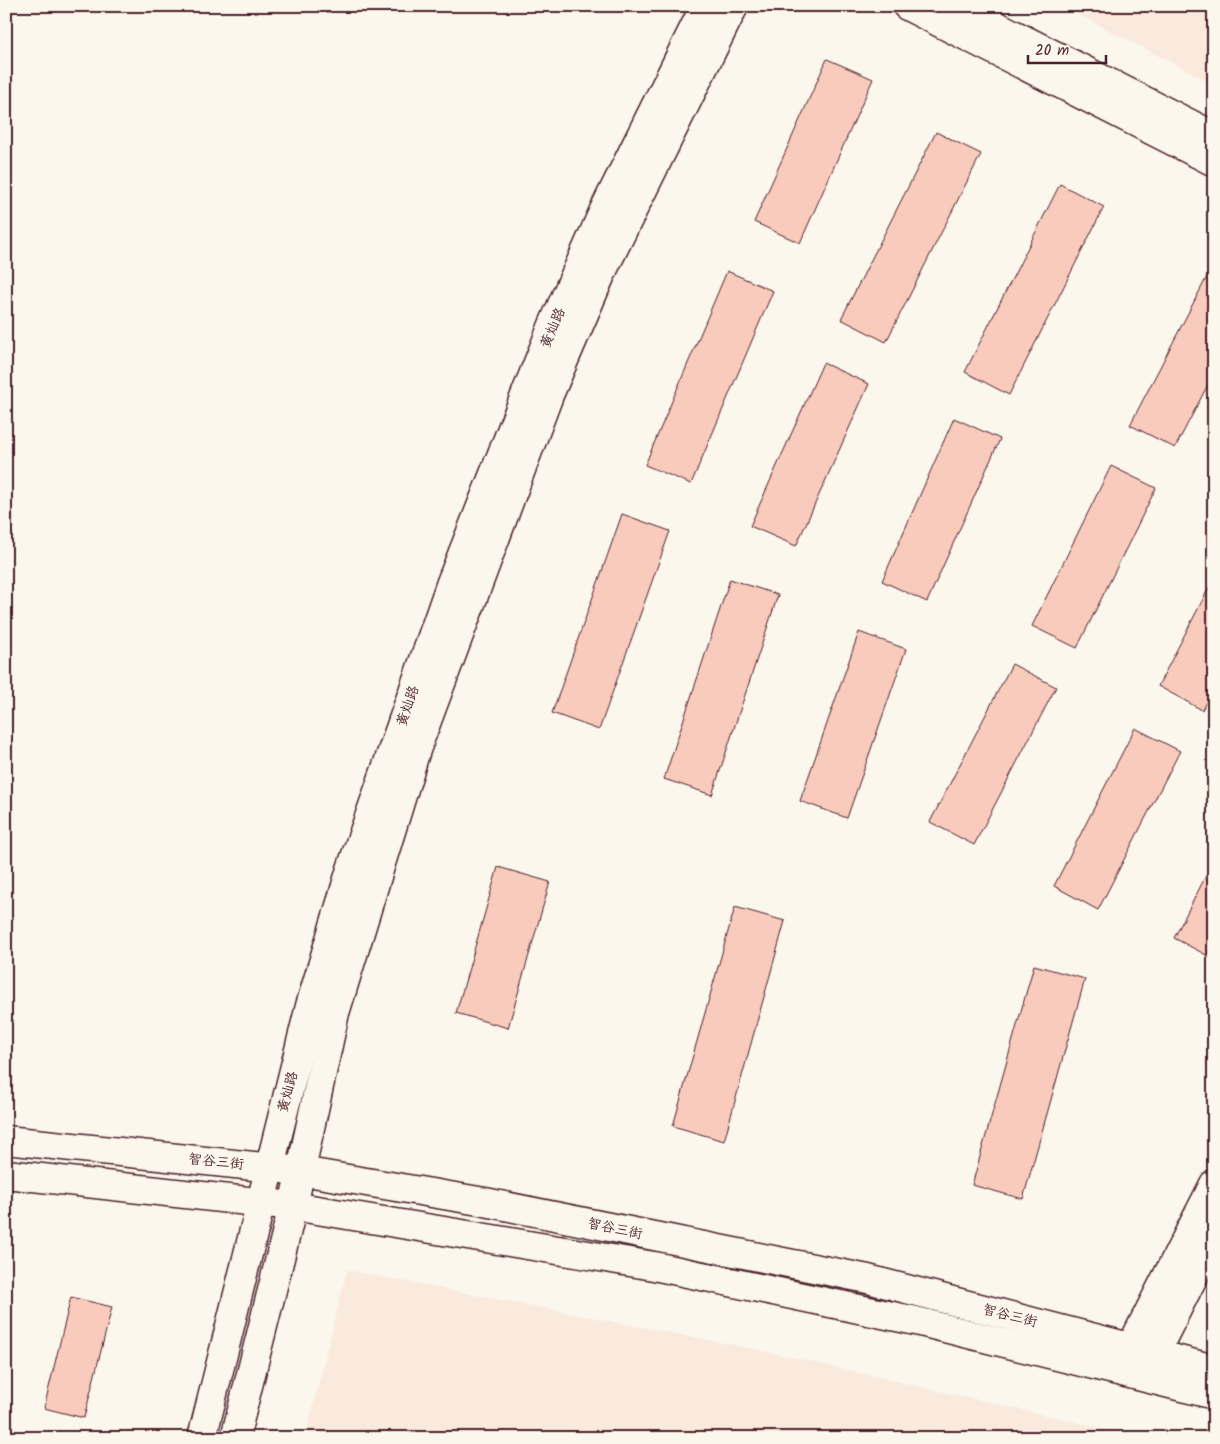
<svg xmlns="http://www.w3.org/2000/svg" width="1220" height="1444" viewBox="0 0 1220 1444" font-family="Kalam,'LXGW WenKai TC',sans-serif">
	<style>
		.built { fill: #faeade }
		.building { fill: #f9cbbd; stroke: #4a1f2b }
		.lines { fill: none; stroke-linecap: round; stroke-linejoin: round }
		.minor-casing { stroke: #4a1f2b; stroke-width: 31 }
		.minor { stroke: #fbf7ec; stroke-width: 28 }
		.labels { text-anchor: middle; dominant-baseline: central; stroke-width: 4.5; stroke-linejoin: round; paint-order: stroke }
		.street-label { font-size: 14px; fill: #4a1f2b; stroke: #fbf7ec }
	</style>
	<rect width="100%" height="100%" fill="#fbf7ec"/>
	<filter id="ink" filterUnits="userSpaceOnUse"><feTurbulence type="fractalNoise" baseFrequency=".02" numOctaves="2"/><feDisplacementMap in="SourceGraphic" scale="10" xChannelSelector="R" yChannelSelector="G"/><feConvolveMatrix kernelMatrix="1 2 1 2 8 2 1 2 1" color-interpolation-filters="sRGB"/></filter>
	<g filter="url(#ink)">
		<g class="built">
			<path d="M 1061,6 L 1214,6 L 1214,84 Z"/>
			<path d="M 347,1270 L 760,1350 L 1076,1422 L 1135,1438 L 305,1438 Z"/>
		</g>
		<g class="building">
			<path d="M 827,59 L 873,79 L 800,243 L 754,222 Z"/>
			<path d="M 936,132 L 981,154 L 886,342 L 841,319 Z"/>
			<path d="M 1060,184 L 1104,207 L 1009,395 L 965,372 Z"/>
			<path d="M 1212,267 L 1214,373 L 1175,448 L 1130,425 Z"/>
			<path d="M 727,271 L 773,291 L 691,484 L 645,465 Z"/>
			<path d="M 823,363 L 869,384 L 796,546 L 750,526 Z"/>
			<path d="M 954,418 L 1000,439 L 927,602 L 882,581 Z"/>
			<path d="M 1111,466 L 1156,488 L 1077,648 L 1032,626 Z"/>
			<path d="M 622,514 L 670,531 L 599,730 L 552,713 Z"/>
			<path d="M 1214,578 L 1214,687 L 1202,710 L 1158,686 Z"/>
			<path d="M 730,579 L 778,595 L 712,795 L 664,779 Z"/>
			<path d="M 859,632 L 906,649 L 847,818 L 800,801 Z"/>
			<path d="M 1012,664 L 1056,687 L 974,845 L 930,822 Z"/>
			<path d="M 1135,728 L 1180,751 L 1098,910 L 1054,886 Z"/>
			<path d="M 1214,860 L 1214,959 L 1174,938 Z"/>
			<path d="M 498,867 L 550,882 L 508,1028 L 456,1013 Z"/>
			<path d="M 735,907 L 785,921 L 724,1141 L 673,1126 Z"/>
			<path d="M 1034,965 L 1085,979 L 1023,1199 L 972,1185 Z"/>
			<path d="M 71,1297 L 112,1307 L 84,1418 L 44,1408 Z"/>
		</g>
		<g class="lines">
			<g class="minor-casing">
				<g id="minor">
					<path d="M 907,6 L 1214,162"/>
					<path d="M 958,6 L 1214,136"/>
					<path d="M 6,1140 L 301,1171 L 485,1202 L 868,1279 L 1214,1369"/>
					<path d="M 6,1174 L 293,1206 L 654,1266 L 916,1321 L 1214,1395"/>
					<path d="M 1131,1347 L 1214,1184"/>
					<path d="M 1155,1353 L 1214,1236"/>
					<path d="M 202,1438 L 310,1006 L 351,869 L 450,585 L 553,325 L 604,210 L 705,6"/>
					<path d="M 235,1438 L 293,1206 L 335,1013 L 416,750 L 549,395 L 603,270 L 734,6"/>
				</g>
			</g>
			<use href="#minor" class="minor"/>
		</g>
	</g>
	<g class="labels">
		<g class="street-label">
			<text transform="translate(553 328) rotate(-67)">黄灿路</text>
			<text transform="translate(408 706) rotate(-71)">黄灿路</text>
			<text transform="translate(288 1092) rotate(-75)">黄灿路</text>
			<text transform="translate(216 1162) rotate(6)">智谷三街</text>
			<text transform="translate(615 1229) rotate(12)">智谷三街</text>
			<text transform="translate(1010 1316) rotate(14)">智谷三街</text>
		</g>
	</g>
	<rect width="1220" height="1444" fill="none" stroke="#fbf7ec" stroke-width="25"/>
	<rect x="12" y="12" width="1195" height="1419" fill="none" stroke="#4a1f2b" stroke-width="2" filter="url(#ink)"/>
	<path d="M1028 55v8h78v-8" fill="none" stroke="#4a1f2b" stroke-width="2.5"/>
	<text x="1035" y="55" font-size="15" fill="#4a1f2b" stroke="#fbf7ec" stroke-width="4" paint-order="stroke">20 m</text>
</svg>
